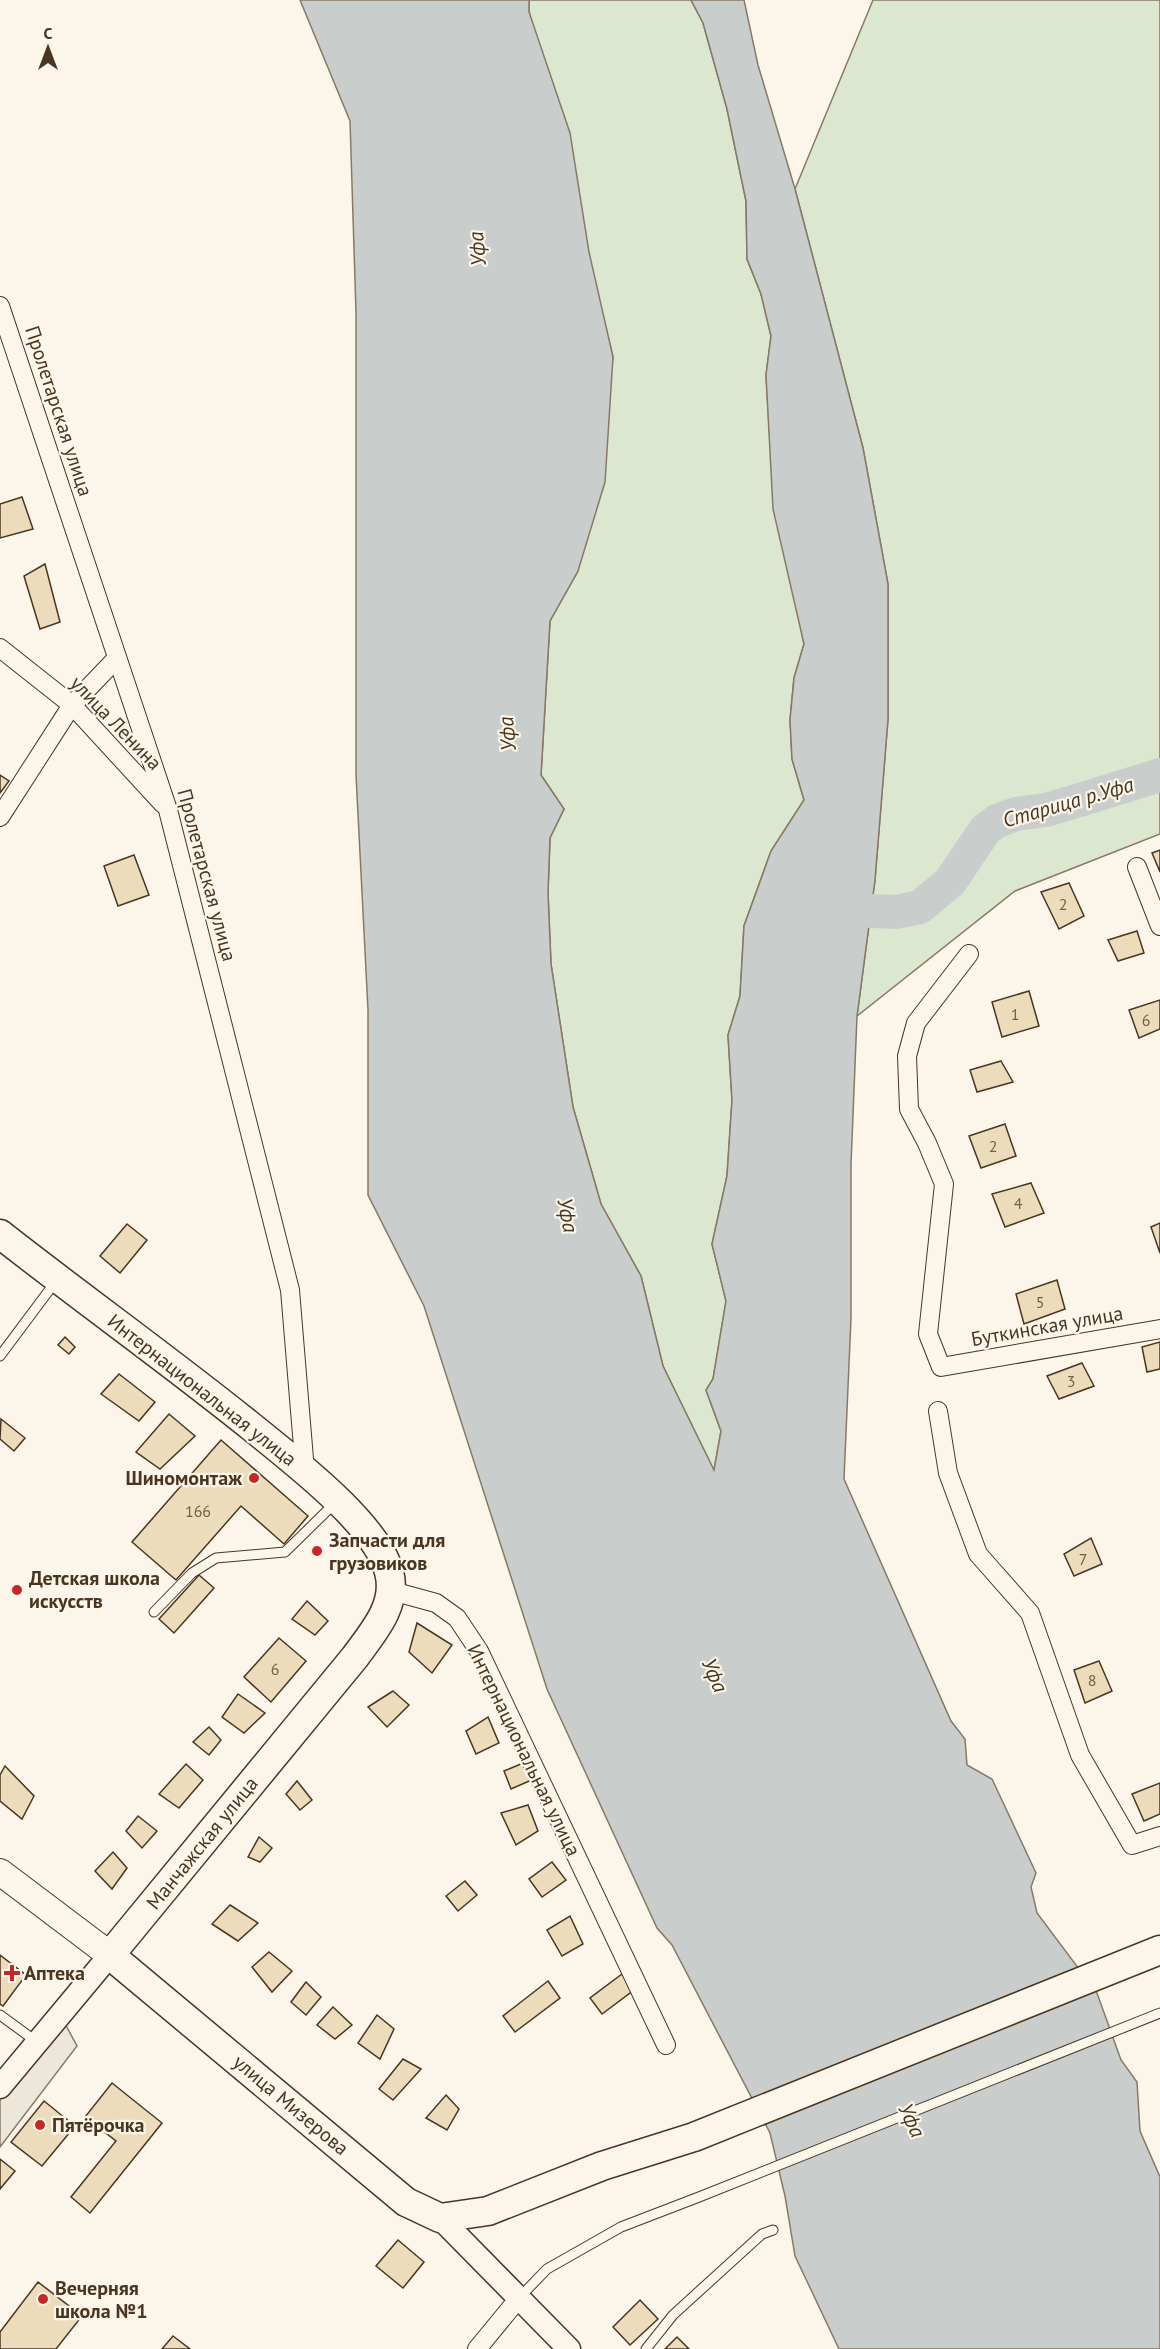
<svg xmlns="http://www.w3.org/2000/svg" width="1160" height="2349" viewBox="0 0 1160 2349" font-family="'PT Sans',sans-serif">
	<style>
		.green { fill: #dce7d0; stroke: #887966; stroke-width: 1.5 }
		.parking { fill: #ede7d9; stroke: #887966; stroke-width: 1.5 }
		.water { fill: #c9cecd; stroke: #887966; stroke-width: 1.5 }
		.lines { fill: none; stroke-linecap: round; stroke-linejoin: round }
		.river { stroke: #c9cecd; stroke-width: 34 }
		.building { fill: #ecdcbc; stroke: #4a3520; stroke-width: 1.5 }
		.service-casing { stroke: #4a3520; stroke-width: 11 }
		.minor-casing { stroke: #4a3520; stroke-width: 20 }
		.tertiary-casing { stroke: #4a3520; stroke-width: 25 }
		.secondary-casing { stroke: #4a3520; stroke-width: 28 }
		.primary-casing { stroke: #4a3520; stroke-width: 31 }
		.service { stroke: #fbf6e9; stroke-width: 9 }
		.minor { stroke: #fbf6e9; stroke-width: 18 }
		.tertiary { stroke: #fbf6e9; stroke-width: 22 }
		.secondary { stroke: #fbf6e9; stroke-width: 26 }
		.primary { stroke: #fbf6e9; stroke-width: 28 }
		.poi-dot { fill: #c62828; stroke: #fbf6e9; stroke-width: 2 }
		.labels { text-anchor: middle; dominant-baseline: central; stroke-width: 4.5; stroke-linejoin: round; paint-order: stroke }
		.number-label { font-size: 16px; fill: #725f47 }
		.street-label { font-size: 20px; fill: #4a3520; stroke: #fbf6e9 }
		.poi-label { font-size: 20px; font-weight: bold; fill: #4a3520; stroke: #fbf6e9; text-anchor: start }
		.water-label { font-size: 21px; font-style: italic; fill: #4a3520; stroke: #fbf6e9 }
	</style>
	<rect width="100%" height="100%" fill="#fbf6e9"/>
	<g class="green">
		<path d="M 529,0 L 691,0 L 703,23 L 727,109 L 746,201 L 747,259 L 761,294 L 771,336 L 766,375 L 770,441 L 793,587 L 804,644 L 794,678 L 790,720 L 792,759 L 804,800 L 771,851 L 744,926 L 740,996 L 728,1035 L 732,1100 L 727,1176 L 712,1244 L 726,1301 L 713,1379 L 706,1390 L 721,1431 L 714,1471 L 663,1366 L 641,1276 L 601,1204 L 573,1107 L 551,964 L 548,893 L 550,838 L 564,809 L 541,775 L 550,621 L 578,571 L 613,357 L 529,11 Z"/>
		<path d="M 873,0 L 1160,0 L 1160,834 L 1015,891 L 857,1016 L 875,880 L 888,719 L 888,584 L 863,448 L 795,189 Z"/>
	</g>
	<path class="parking" d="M 63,2020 L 77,2046 L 0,2147 L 0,2099 Z"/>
	<path class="water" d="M 300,0 L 529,0 L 529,12 L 570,133 L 589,252 L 613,357 L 605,482 L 578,571 L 550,621 L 541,775 L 564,809 L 550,838 L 548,893 L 551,964 L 573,1107 L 601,1204 L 641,1276 L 663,1366 L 714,1470 L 721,1431 L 706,1390 L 713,1379 L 726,1301 L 712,1244 L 727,1176 L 732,1100 L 728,1035 L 740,996 L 744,926 L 771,851 L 804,800 L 792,759 L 790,720 L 794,678 L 804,644 L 773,509 L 766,375 L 771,336 L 761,294 L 747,259 L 746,201 L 727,109 L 703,23 L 691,0 L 744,0 L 758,65 L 795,189 L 863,448 L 888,584 L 888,719 L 875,880 L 857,1016 L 851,1164 L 851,1318 L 844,1479 L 951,1721 L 965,1739 L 967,1765 L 992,1779 L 1036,1873 L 1031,1887 L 1037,1913 L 1097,1993 L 1121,2060 L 1137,2082 L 1140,2131 L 1160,2177 L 1160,2349 L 839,2349 L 795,2256 L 785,2196 L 770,2133 L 672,1945 L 657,1928 L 547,1689 L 424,1306 L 368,1195 L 368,1010 L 356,775 L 356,312 L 350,121 Z"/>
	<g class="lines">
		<path class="river" d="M 871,911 L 896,912 L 920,907 L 950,882 L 985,830 L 997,821 L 1016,814 L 1046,810 L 1083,799 L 1160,775"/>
	</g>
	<g class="building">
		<path d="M 22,497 L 33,529 L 0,538 L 0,504 Z"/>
		<path d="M 45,564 L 60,622 L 40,629 L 24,576 Z"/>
		<path d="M 0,775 L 9,781 L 0,793 Z"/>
		<path d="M 1160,850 L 1160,872 L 1152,853 Z"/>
		<path d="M 134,855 L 149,895 L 118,906 L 104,866 Z"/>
		<path d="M 1069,883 L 1084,916 L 1059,929 L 1041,892 Z"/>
		<path d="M 1137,931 L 1144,953 L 1118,961 L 1108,940 Z"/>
		<path d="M 1029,991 L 1039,1026 L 1002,1037 L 992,1002 Z"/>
		<path d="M 1160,1000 L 1160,1029 L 1139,1038 L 1129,1010 Z"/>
		<path d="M 1001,1061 L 1013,1082 L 977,1092 L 970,1070 Z"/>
		<path d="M 1005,1124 L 1016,1156 L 981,1168 L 969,1136 Z"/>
		<path d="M 1031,1183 L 1044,1213 L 1005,1227 L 992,1194 Z"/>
		<path d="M 1160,1223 L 1160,1253 L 1151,1227 Z"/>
		<path d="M 127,1224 L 147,1240 L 120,1273 L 100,1256 Z"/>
		<path d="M 1057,1280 L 1065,1309 L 1024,1324 L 1016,1294 Z"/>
		<path d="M 65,1337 L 75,1347 L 69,1354 L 58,1345 Z"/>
		<path d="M 1160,1342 L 1160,1369 L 1147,1372 L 1142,1347 Z"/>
		<path d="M 1082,1363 L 1094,1386 L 1059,1399 L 1047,1376 Z"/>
		<path d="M 119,1374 L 155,1402 L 139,1421 L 101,1394 Z"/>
		<path d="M 169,1414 L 195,1436 L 160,1469 L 136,1452 Z"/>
		<path d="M 1,1419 L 25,1438 L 14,1451 L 0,1439 Z"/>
		<path d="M 221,1440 L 308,1516 L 284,1544 L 241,1506 L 176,1580 L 132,1542 Z"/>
		<path d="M 1091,1538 L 1102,1564 L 1074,1576 L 1064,1554 Z"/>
		<path d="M 199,1575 L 214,1588 L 174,1633 L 159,1619 Z"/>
		<path d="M 307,1601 L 328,1621 L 315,1635 L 292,1619 Z"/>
		<path d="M 417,1623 L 452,1645 L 432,1673 L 409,1652 Z"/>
		<path d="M 279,1638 L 306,1661 L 271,1702 L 244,1677 Z"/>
		<path d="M 1099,1661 L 1112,1691 L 1085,1703 L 1074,1670 Z"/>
		<path d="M 393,1691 L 409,1705 L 387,1727 L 368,1707 Z"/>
		<path d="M 238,1694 L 265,1713 L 244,1733 L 222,1717 Z"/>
		<path d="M 488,1717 L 499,1743 L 476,1754 L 466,1731 Z"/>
		<path d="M 209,1727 L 221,1740 L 209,1755 L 193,1742 Z"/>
		<path d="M 528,1761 L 536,1778 L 511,1789 L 504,1771 Z"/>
		<path d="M 186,1764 L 203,1780 L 179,1808 L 159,1794 Z"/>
		<path d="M 5,1766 L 34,1796 L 22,1819 L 0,1801 L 0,1775 Z"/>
		<path d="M 297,1781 L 312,1800 L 300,1810 L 286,1794 Z"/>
		<path d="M 1160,1783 L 1160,1814 L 1144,1821 L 1132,1794 Z"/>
		<path d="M 528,1805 L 538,1831 L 516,1845 L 501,1813 Z"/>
		<path d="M 138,1816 L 157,1831 L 142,1848 L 126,1831 Z"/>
		<path d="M 259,1837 L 272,1848 L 260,1862 L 248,1857 Z"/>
		<path d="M 113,1852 L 127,1868 L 112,1889 L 95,1871 Z"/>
		<path d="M 552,1862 L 566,1880 L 542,1897 L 529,1879 Z"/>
		<path d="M 465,1881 L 477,1895 L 458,1911 L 446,1896 Z"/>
		<path d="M 230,1905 L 258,1923 L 238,1941 L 212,1924 Z"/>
		<path d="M 570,1916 L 583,1944 L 562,1956 L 547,1930 Z"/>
		<path d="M 269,1952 L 292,1971 L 272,1992 L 252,1967 Z"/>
		<path d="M 0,1955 L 26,1975 L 3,2006 L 0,2004 Z"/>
		<path d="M 622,1974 L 634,1990 L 602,2014 L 590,1998 Z"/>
		<path d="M 548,1981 L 560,1998 L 515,2032 L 503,2016 Z"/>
		<path d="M 306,1982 L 321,1997 L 306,2015 L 291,2002 Z"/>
		<path d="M 333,2007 L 352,2025 L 335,2039 L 317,2025 Z"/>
		<path d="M 377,2015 L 394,2029 L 380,2059 L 358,2043 Z"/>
		<path d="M 403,2059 L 421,2069 L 393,2100 L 379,2089 Z"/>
		<path d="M 112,2083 L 162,2123 L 90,2213 L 71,2197 L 116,2141 L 85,2117 Z"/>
		<path d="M 446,2095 L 459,2109 L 447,2130 L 426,2118 Z"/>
		<path d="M 44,2101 L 75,2126 L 42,2166 L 11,2142 Z"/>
		<path d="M 0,2159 L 15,2171 L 0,2189 Z"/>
		<path d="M 398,2240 L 424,2262 L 403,2288 L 376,2266 Z"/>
		<path d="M 38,2282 L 82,2316 L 56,2349 L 0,2349 L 0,2332 Z"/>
		<path d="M 640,2300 L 658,2319 L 630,2345 L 613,2327 Z"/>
		<path d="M 173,2336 L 190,2349 L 162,2349 Z"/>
		<path d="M 677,2337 L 689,2349 L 665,2349 Z"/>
	</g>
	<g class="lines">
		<g class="service-casing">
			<g id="service">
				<path d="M 0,1356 L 56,1281"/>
				<path d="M 154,1612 L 192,1573 L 216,1558 L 285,1552 L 335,1503"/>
				<path d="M 0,2015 L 37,2042"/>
				<path d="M 519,2298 L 547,2269 L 621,2227 L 699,2197 L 1160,2013"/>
				<path d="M 646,2349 L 673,2315 L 762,2234 L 773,2230"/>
			</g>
		</g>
		<g class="minor-casing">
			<g id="minor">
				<path d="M 0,306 L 168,810 L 290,1290 L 305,1471"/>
				<path d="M 0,648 L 72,705 L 163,804"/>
				<path d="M 0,817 L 72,705 L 117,658"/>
				<path d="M 1137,867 L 1160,926"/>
				<path d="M 969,954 L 916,1023 L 907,1056 L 909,1109 L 927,1143 L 944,1184 L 928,1334 L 941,1367 L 1160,1329"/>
				<path d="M 938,1411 L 948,1473 L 978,1554 L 1030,1613 L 1080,1755 L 1132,1845 L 1160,1836"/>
				<path d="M 392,1591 L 436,1603 L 457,1618 L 479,1651 L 666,2045"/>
				<path d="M 477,2349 L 519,2298"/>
			</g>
		</g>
		<g class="tertiary-casing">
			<g id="tertiary">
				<path d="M 0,2087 L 110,1955"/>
				<path d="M 440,2218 L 569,2349"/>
			</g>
		</g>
		<g class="secondary-casing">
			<path id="secondary" d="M 0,1872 L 110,1955"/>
		</g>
		<g class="primary-casing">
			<path id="primary" d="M 0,1234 C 84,1300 170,1361 253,1428 C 291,1459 378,1525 389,1572 C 398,1605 373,1632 355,1657 L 110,1955 L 406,2202 L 440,2218 L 488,2211 L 602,2166 L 694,2137 L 1160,1950"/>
		</g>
		<use href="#service" class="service"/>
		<use href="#minor" class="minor"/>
		<use href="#tertiary" class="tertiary"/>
		<use href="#secondary" class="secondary"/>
		<use href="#primary" class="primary"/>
	</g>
	<g class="poi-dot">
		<circle cx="254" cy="1478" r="6"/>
		<circle cx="317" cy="1551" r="6"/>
		<circle cx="17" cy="1590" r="6"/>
		<path d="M9 1964h6v6h6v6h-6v6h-6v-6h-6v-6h6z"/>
		<circle cx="40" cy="2125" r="6"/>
		<circle cx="43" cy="2299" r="6"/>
	</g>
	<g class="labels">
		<g class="number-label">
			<text x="1063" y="904">2</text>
			<text x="1015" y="1014">1</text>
			<text x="1146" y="1020">6</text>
			<text x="993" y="1146">2</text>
			<text x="1018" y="1203">4</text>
			<text x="1040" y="1302">5</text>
			<text x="1071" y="1381">3</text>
			<text x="198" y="1511">166</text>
			<text x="1083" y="1559">7</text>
			<text x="275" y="1669">6</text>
			<text x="1092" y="1680">8</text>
		</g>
		<g class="street-label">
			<text transform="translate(59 411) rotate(72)">Пролетарская улица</text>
			<text transform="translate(116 723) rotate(46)">улица Ленина</text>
			<text transform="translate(207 875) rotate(75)">Пролетарская улица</text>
			<text transform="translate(1047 1326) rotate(-10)">Буткинская улица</text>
			<text transform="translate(202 1390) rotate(38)">Интернациональная улица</text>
			<text transform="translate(524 1750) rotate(64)">Интернациональная улица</text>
			<text transform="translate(202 1843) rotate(-51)">Манчажская улица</text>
			<text transform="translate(291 2105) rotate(40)">улица Мизерова</text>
		</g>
		<g class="poi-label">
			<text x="242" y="1478" text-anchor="end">Шиномонтаж</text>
			<text x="329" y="1540">Запчасти для<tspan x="329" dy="23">грузовиков</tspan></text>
			<text x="29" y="1578">Детская школа<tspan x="29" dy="23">искусств</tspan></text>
			<text x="24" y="1973">Аптека</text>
			<text x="52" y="2125">Пятёрочка</text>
			<text x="55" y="2288">Вечерняя<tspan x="55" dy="23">школа №1</tspan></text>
		</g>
		<g class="water-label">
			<text transform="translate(477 249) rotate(-95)">Уфа</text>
			<text transform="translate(507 734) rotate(-95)">Уфа</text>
			<text transform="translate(1068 802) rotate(-16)">Старица р.Уфа</text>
			<text transform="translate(568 1215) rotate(79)">Уфа</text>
			<text transform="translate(715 1675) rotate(67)">Уфа</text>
			<text transform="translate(912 2120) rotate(65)">Уфа</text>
		</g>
	</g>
	<g transform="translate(48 48)" stroke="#fbf6e9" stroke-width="4.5" paint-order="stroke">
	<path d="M0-4.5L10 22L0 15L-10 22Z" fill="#4a3520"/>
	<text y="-9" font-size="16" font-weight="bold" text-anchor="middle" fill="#4a3520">С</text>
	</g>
</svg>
